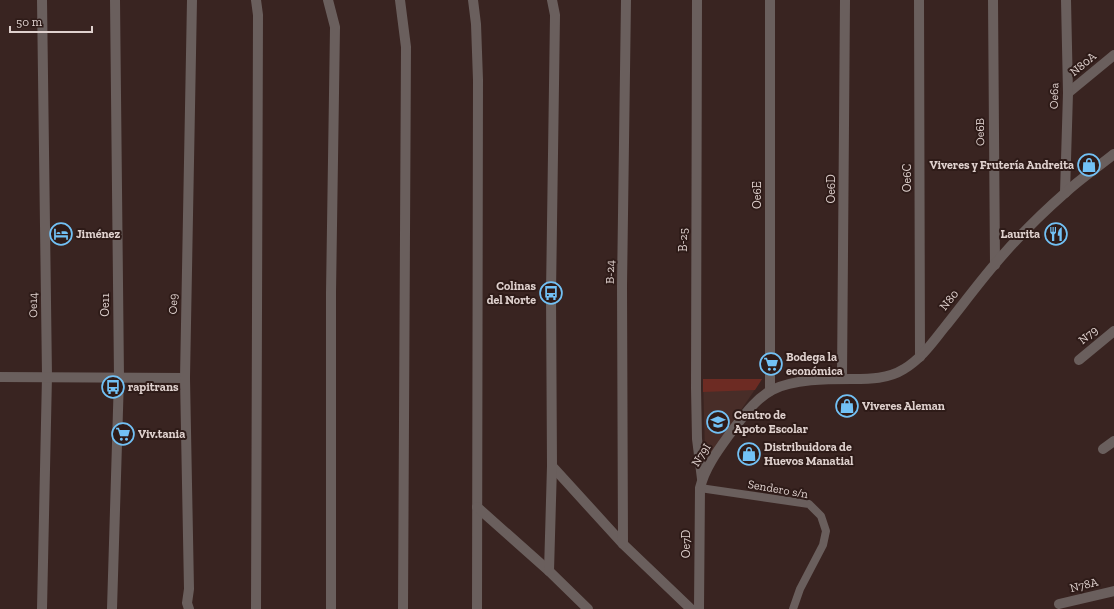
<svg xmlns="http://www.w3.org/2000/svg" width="1114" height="609" viewBox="0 0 1114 609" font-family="'Zilla Slab',serif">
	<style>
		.built { fill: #482d28 }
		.green { fill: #6d2b23 }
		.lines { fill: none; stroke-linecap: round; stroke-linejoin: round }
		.pedestrian { stroke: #6a5f5d; stroke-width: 8 }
		.minor { stroke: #6a5f5d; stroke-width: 10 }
		.labels { text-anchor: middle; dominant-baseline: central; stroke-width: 4; stroke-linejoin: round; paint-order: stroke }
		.street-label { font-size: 12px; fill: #dfd1ce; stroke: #2e1b18 }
		.poi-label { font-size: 12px; font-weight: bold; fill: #dfd1ce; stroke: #2e1b18; text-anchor: start }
	</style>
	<rect width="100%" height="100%" fill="#392421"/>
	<path class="built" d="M 703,379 L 762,379 L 712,453 L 705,452 Z"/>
	<path class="green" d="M 703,379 L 762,379 L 755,390 L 703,392 Z"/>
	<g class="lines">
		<path class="pedestrian" d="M 700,488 L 809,504 L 821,516 L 826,531 L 823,545 L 800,589 L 793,609"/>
		<g class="minor">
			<path d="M 42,0 L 47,376 L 42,609"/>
			<path d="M 256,0 L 258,15 L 256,609"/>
			<path d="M 328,0 L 335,27 L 331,293 L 331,609"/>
			<path d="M 400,0 L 406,47 L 403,609"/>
			<path d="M 473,0 L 476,24 L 478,80 L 477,609"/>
			<path d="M 697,0 L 696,388 L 697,439 L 702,479"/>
			<path d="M 770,0 L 770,391"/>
			<path d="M 919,0 L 920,357"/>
			<path d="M 993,0 L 995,265"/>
			<path d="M 1068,93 L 1114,55"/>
			<path d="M 1065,193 L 1068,93 L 1066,0"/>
			<path d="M 1079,360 L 1114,331"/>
			<path d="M 0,377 L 185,378"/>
			<path d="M 842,379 L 845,0"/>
			<path d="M 1103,449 L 1114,441"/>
			<path d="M 552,466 L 623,544 L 691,609"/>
			<path d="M 477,507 L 549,571 L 588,609"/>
			<path d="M 623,544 L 622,286 L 626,0"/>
			<path d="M 549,571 L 552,466 L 551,293 L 555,15 L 552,0"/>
			<path d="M 1059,604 L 1114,591"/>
			<path d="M 112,609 L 119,377 L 115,0"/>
			<path d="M 189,609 L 187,603 L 189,589 L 185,378 L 192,0"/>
			<path d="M 699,609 L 700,488 C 705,467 719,449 732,431 C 743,417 755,399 772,390 C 793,379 828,379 852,379 C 870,379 888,379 904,369 C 921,359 932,343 944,328 C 961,307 977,285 995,264 C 1016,239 1040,215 1065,193 C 1080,179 1098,167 1114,154"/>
		</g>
	</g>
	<defs>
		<g id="shop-ring" transform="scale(1.15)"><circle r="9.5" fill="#2e1b18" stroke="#72c1f5" stroke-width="1.5"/><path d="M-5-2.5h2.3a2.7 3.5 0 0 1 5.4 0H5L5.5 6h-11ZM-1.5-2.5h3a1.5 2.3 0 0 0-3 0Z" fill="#72c1f5"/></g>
		<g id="hotel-ring" transform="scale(1.15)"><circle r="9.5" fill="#2e1b18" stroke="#72c1f5" stroke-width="1.5"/><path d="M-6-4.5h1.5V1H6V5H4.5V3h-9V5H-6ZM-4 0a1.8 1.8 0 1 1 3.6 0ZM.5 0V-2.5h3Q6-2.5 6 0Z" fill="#72c1f5"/></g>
		<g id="restaurant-ring" transform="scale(1.15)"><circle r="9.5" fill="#2e1b18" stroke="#72c1f5" stroke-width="1.5"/><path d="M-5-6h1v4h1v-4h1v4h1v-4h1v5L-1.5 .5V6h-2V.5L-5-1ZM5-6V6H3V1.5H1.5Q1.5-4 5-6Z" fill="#72c1f5"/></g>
		<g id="bus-ring" transform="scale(1.15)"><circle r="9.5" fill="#2e1b18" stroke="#72c1f5" stroke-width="1.5"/><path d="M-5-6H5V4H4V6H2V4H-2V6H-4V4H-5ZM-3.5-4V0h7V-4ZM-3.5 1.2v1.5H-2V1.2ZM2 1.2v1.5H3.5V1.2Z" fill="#72c1f5"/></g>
		<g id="supermarket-ring" transform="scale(1.15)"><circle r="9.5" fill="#2e1b18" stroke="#72c1f5" stroke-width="1.5"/><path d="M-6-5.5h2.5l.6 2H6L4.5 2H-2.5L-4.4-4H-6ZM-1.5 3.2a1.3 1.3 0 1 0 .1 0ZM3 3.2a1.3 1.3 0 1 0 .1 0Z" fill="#72c1f5"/></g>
		<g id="school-ring" transform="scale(1.15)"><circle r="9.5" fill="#2e1b18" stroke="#72c1f5" stroke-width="1.5"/><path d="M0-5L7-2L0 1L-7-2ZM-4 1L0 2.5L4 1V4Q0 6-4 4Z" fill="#72c1f5"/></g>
	</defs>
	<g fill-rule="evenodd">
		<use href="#shop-ring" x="1089" y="165"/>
		<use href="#hotel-ring" x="61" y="234"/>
		<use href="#restaurant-ring" x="1056" y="234"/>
		<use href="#bus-ring" x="551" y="293"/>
		<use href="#supermarket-ring" x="771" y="364"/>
		<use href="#bus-ring" x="113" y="387"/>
		<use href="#shop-ring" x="847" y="406"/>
		<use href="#school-ring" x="718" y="422"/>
		<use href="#supermarket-ring" x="123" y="434"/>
		<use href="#shop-ring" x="749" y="454"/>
	</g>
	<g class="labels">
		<g class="street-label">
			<text transform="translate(1083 64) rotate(-39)">N80A</text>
			<text transform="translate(1054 96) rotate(-89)">Oe6a</text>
			<text transform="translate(980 132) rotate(-91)">Oe6B</text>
			<text transform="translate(907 178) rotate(-90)">Oe6C</text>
			<text transform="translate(831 189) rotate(-90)">Oe6D</text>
			<text transform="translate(757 195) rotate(-90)">Oe6E</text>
			<text transform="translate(683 240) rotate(-90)">B-25</text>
			<text transform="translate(610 272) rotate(-89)">B-24</text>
			<text transform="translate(949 300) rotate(-51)">N80</text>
			<text transform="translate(173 304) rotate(-89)">Oe9</text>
			<text transform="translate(33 305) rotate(-91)">Oe14</text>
			<text transform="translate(105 305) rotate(-90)">Oe11</text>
			<text transform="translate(1088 335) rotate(-39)">N79</text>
			<text transform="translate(701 455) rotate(-58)">N79I</text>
			<text transform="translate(778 489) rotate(10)">Sendero s/n</text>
			<text transform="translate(686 544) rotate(-90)">Oe7D</text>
			<text transform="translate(1084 585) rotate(-14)">N78A</text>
		</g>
		<g class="poi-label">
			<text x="1074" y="165" text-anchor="end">Viveres y Frutería Andreita</text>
			<text x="76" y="234">Jiménez</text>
			<text x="1040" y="234" text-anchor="end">Laurita</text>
			<text x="536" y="286" text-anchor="end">Colinas<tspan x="536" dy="14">del Norte</tspan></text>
			<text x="786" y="357">Bodega la<tspan x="786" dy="14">económica</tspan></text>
			<text x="128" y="387">rapitrans</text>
			<text x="862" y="406">Viveres Aleman</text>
			<text x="734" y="415">Centro de<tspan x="734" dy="14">Apoto Escolar</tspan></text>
			<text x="138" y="434">Viv.tania</text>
			<text x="764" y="447">Distribuidora de<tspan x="764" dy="14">Huevos Manatial</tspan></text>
		</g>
	</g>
	<path d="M10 26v6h82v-6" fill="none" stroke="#dfd1ce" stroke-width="2"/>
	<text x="16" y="26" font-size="12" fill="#dfd1ce" stroke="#2e1b18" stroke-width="3" paint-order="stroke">50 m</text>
</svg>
